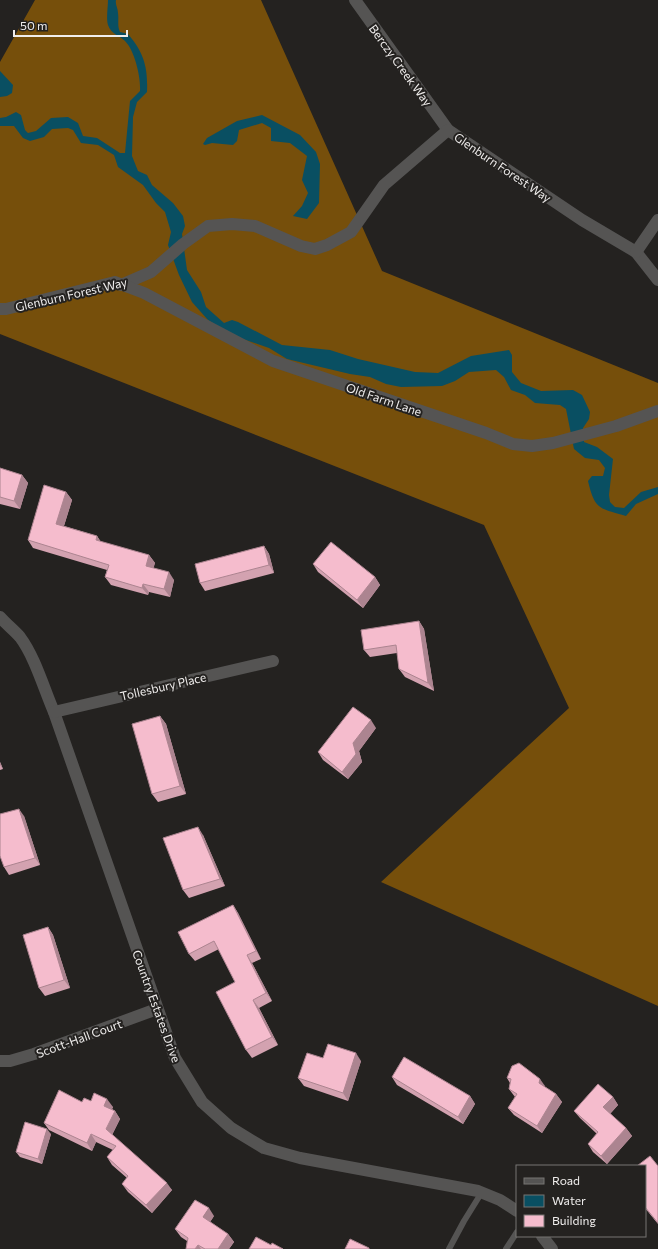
<svg xmlns="http://www.w3.org/2000/svg" width="658" height="1249" viewBox="0 0 658 1249" font-family="Commissioner,sans-serif">
	<style>
		.forest { fill: #764f0b }
		.water { fill: #094f62 }
		.lines { fill: none; stroke-linecap: round; stroke-linejoin: round }
		.lane { stroke: #555453; stroke-width: 6 }
		.street { stroke: #555453; stroke-width: 12 }
		.wall { fill: #d3a2b0 }
		.shaded-wall { fill: #ac8490 }
		.building { fill: #f5bccd; stroke: #ac8490 }
		.labels { text-anchor: middle; dominant-baseline: central; stroke-width: 4; stroke-linejoin: round; paint-order: stroke }
		.street-label { font-size: 12px; fill: #f0eeed; stroke: #242220 }
	</style>
	<rect width="100%" height="100%" fill="#242220"/>
	<path class="forest" d="M 35,0 L 261,0 L 382,271 L 658,383 L 658,1006 L 381,882 L 569,708 L 484,525 L 0,334 L 0,62 Z"/>
	<g class="water">
		<path d="M 108,0 L 116,0 C 115,5 118,8 118,13 C 119,20 117,26 120,32 L 128,34 C 144,53 148,67 147,92 L 137,102 L 133,117 L 132,156 L 138,171 L 147,175 L 152,185 L 173,203 L 183,216 L 185,226 L 182,234 L 187,270 L 201,292 L 206,307 L 224,323 L 232,320 L 238,322 L 282,345 L 330,350 L 358,359 L 415,372 L 438,373 L 471,356 L 509,350 L 512,355 L 512,372 L 521,383 L 541,391 L 573,390 L 582,395 L 590,412 L 589,419 L 583,428 L 584,442 L 597,447 L 613,459 L 609,495 L 610,502 L 615,507 L 624,508 L 641,492 L 658,487 L 658,494 L 636,504 L 626,516 C 599,508 595,510 588,481 L 592,476 L 603,476 L 605,468 L 599,460 L 585,458 L 574,449 L 566,409 L 560,405 L 535,403 L 525,395 L 511,390 L 504,377 L 496,370 L 469,372 L 455,381 L 442,386 L 401,387 L 386,384 L 370,377 L 350,374 L 287,359 L 269,348 L 231,335 L 208,320 L 192,302 L 179,275 L 168,245 L 171,232 L 165,212 L 156,203 L 143,185 L 118,167 L 114,155 L 98,145 L 81,143 L 73,130 L 68,128 L 52,129 L 44,137 L 30,141 L 23,138 L 14,126 L 0,126 L 0,118 L 6,117 L 16,112 L 21,115 L 25,130 L 28,133 L 36,131 L 51,118 L 68,117 L 78,123 L 83,136 L 97,138 L 120,153 L 125,153 L 130,101 L 140,91 C 141,78 135,51 125,41 C 119,35 111,34 108,25 C 106,18 108,7 108,0 Z"/>
		<path d="M 0,71 L 13,85 L 12,93 L 7,96 L 0,97 Z"/>
		<path d="M 262,115 L 300,135 L 316,152 L 320,164 L 319,203 L 307,219 L 293,216 L 302,206 L 308,193 L 302,180 L 307,156 L 290,143 L 271,141 L 271,128 L 262,123 L 239,130 L 237,141 L 233,145 L 212,143 L 205,145 L 203,144 L 207,138 L 237,121 Z"/>
	</g>
	<g class="lines">
		<g class="lane">
			<path d="M 449,1249 L 464,1221 L 482,1192"/>
			<path d="M 506,1249 L 517,1232"/>
		</g>
		<g class="street">
			<path d="M 355,0 L 448,130 L 582,220 L 636,252 L 658,280"/>
			<path d="M 636,252 L 658,220"/>
			<path d="M 121,285 L 151,272 L 183,244 L 208,226 L 232,224 L 255,226 L 301,246 L 315,249 L 327,245 L 351,232 L 384,185 L 448,130"/>
			<path d="M 0,309 L 6,309 L 115,282 L 144,293 L 273,361 L 486,433 L 513,444 L 532,446 L 553,443 L 616,426 L 658,411"/>
			<path d="M 0,617 C 6,624 14,630 20,637 C 35,657 44,689 54,712 L 175,1058 L 202,1102 L 231,1128 L 264,1148 L 300,1158 L 478,1191 L 500,1200 L 517,1211"/>
			<path d="M 54,712 L 273,661"/>
			<path d="M 0,1061 L 10,1061 L 34,1054 L 157,1009"/>
			<path d="M 542,1236 L 552,1249"/>
		</g>
	</g>
	<g class="wall">
		<path d="M 0,468 L 22,475 L 28,483 L 20,509 L 0,504 Z"/>
		<path d="M 66,492 L 72,500 L 64,526 L 97,536 L 101,542 L 149,555 L 155,563 L 153,568 L 174,580 L 170,597 L 149,592 L 148,595 L 111,585 L 105,577 L 107,570 L 33,548 L 28,540 Z"/>
		<path d="M 264,546 L 269,554 L 274,573 L 205,591 L 200,583 Z"/>
		<path d="M 313,564 L 375,577 L 380,585 L 363,608 L 318,572 Z"/>
		<path d="M 419,621 L 424,629 L 434,691 L 405,677 L 399,669 L 397,653 L 370,657 L 364,650 Z"/>
		<path d="M 160,716 L 166,724 L 186,794 L 158,802 L 152,794 Z"/>
		<path d="M 376,728 L 359,751 L 362,762 L 348,779 L 323,760 L 318,752 Z"/>
		<path d="M 0,762 L 3,769 L 0,770 Z"/>
		<path d="M 24,816 L 40,865 L 9,875 L 4,867 Z"/>
		<path d="M 203,835 L 225,886 L 189,898 L 183,890 Z"/>
		<path d="M 233,905 L 238,913 L 261,959 L 252,963 L 272,1001 L 259,1008 L 278,1045 L 252,1058 L 246,1050 L 235,982 L 219,949 L 195,961 L 189,954 Z"/>
		<path d="M 48,927 L 53,935 L 70,988 L 45,996 L 39,988 Z"/>
		<path d="M 323,1058 L 361,1061 L 348,1101 L 304,1086 L 298,1078 Z"/>
		<path d="M 392,1077 L 470,1096 L 475,1104 L 463,1124 L 397,1085 Z"/>
		<path d="M 507,1078 L 545,1086 L 545,1087 L 556,1094 L 562,1102 L 542,1133 L 514,1115 L 508,1108 L 515,1097 L 509,1089 L 510,1083 Z"/>
		<path d="M 613,1097 L 618,1105 L 610,1114 L 626,1128 L 632,1136 L 607,1164 L 593,1152 L 588,1144 L 597,1134 L 580,1118 L 574,1111 Z"/>
		<path d="M 91,1101 L 113,1107 L 112,1109 L 115,1111 L 120,1119 L 112,1135 L 172,1190 L 152,1213 L 128,1192 L 122,1184 L 127,1178 L 112,1165 L 107,1157 L 113,1150 L 96,1142 L 92,1151 L 49,1130 L 44,1123 L 82,1102 Z"/>
		<path d="M 51,1134 L 42,1164 L 20,1157 L 16,1152 Z"/>
		<path d="M 645,1166 L 658,1166 L 658,1224 L 645,1208 Z"/>
		<path d="M 214,1216 L 210,1222 L 228,1234 L 234,1242 L 229,1249 L 186,1249 L 187,1241 L 181,1237 L 175,1229 Z"/>
	</g>
	<g class="shaded-wall">
		<path d="M 22,475 L 28,483 L 20,509 L 14,501 Z"/>
		<path d="M 66,492 L 72,500 L 62,532 L 56,524 Z"/>
		<path d="M 97,536 L 102,544 L 96,540 Z"/>
		<path d="M 264,546 L 269,554 L 274,573 L 269,565 Z"/>
		<path d="M 149,555 L 155,563 L 152,574 L 146,566 Z"/>
		<path d="M 169,572 L 174,580 L 170,597 L 164,589 Z"/>
		<path d="M 375,577 L 380,585 L 363,608 L 357,600 Z"/>
		<path d="M 143,584 L 149,592 L 148,595 L 142,588 Z"/>
		<path d="M 419,621 L 424,629 L 434,691 L 428,683 Z"/>
		<path d="M 160,716 L 166,724 L 186,794 L 180,786 Z"/>
		<path d="M 371,720 L 376,728 L 359,751 L 362,762 L 348,779 L 342,772 L 353,743 Z"/>
		<path d="M 0,762 L 3,769 L 0,765 Z"/>
		<path d="M 19,809 L 24,816 L 40,865 L 35,858 Z"/>
		<path d="M 198,827 L 203,835 L 225,886 L 220,879 Z"/>
		<path d="M 233,905 L 238,913 L 261,959 L 256,951 Z"/>
		<path d="M 48,927 L 53,935 L 70,988 L 64,980 Z"/>
		<path d="M 247,955 L 252,963 L 272,1001 L 266,993 Z"/>
		<path d="M 253,1000 L 259,1008 L 278,1045 L 272,1037 Z"/>
		<path d="M 356,1053 L 361,1061 L 348,1101 L 343,1093 Z"/>
		<path d="M 540,1079 L 545,1086 L 544,1091 L 539,1083 Z"/>
		<path d="M 556,1094 L 562,1102 L 542,1133 L 537,1126 Z"/>
		<path d="M 470,1096 L 475,1104 L 463,1124 L 458,1117 Z"/>
		<path d="M 613,1097 L 618,1105 L 609,1115 L 603,1107 Z"/>
		<path d="M 107,1099 L 113,1107 L 110,1114 L 104,1106 Z"/>
		<path d="M 115,1111 L 120,1119 L 111,1137 L 106,1129 Z"/>
		<path d="M 626,1128 L 632,1136 L 607,1164 L 601,1156 Z"/>
		<path d="M 47,1129 L 51,1134 L 42,1164 L 38,1159 Z"/>
		<path d="M 91,1134 L 96,1142 L 92,1151 L 87,1143 Z"/>
		<path d="M 167,1183 L 172,1190 L 152,1213 L 146,1205 Z"/>
		<path d="M 209,1208 L 214,1216 L 208,1225 L 203,1217 Z"/>
		<path d="M 228,1234 L 234,1242 L 229,1249 L 218,1249 Z"/>
		<path d="M 198,1245 L 201,1249 L 195,1249 Z"/>
	</g>
	<g class="building">
		<path d="M 0,468 L 22,475 L 14,501 L 0,497 Z"/>
		<path d="M 44,485 L 66,492 L 56,524 L 97,536 L 96,540 L 149,555 L 146,566 L 169,572 L 164,589 L 143,584 L 142,588 L 105,577 L 109,565 L 28,540 Z"/>
		<path d="M 331,542 L 375,577 L 357,600 L 313,564 Z"/>
		<path d="M 264,546 L 269,565 L 200,583 L 195,564 Z"/>
		<path d="M 419,621 L 428,683 L 399,669 L 396,645 L 364,650 L 361,630 Z"/>
		<path d="M 353,707 L 371,720 L 353,743 L 356,754 L 342,772 L 318,752 Z"/>
		<path d="M 160,716 L 180,786 L 152,794 L 132,724 Z"/>
		<path d="M 19,809 L 35,858 L 4,867 L 0,856 L 0,814 Z"/>
		<path d="M 198,827 L 220,879 L 183,890 L 163,838 Z"/>
		<path d="M 233,905 L 256,951 L 247,955 L 266,993 L 253,1000 L 272,1037 L 246,1050 L 216,992 L 235,982 L 214,941 L 189,954 L 178,932 Z"/>
		<path d="M 48,927 L 64,980 L 39,988 L 23,935 Z"/>
		<path d="M 328,1044 L 356,1053 L 343,1093 L 298,1078 L 307,1053 L 323,1058 Z"/>
		<path d="M 404,1057 L 470,1096 L 458,1117 L 392,1077 Z"/>
		<path d="M 519,1063 L 540,1079 L 539,1083 L 556,1094 L 537,1126 L 508,1108 L 517,1094 L 509,1089 L 511,1079 L 507,1078 L 512,1066 Z"/>
		<path d="M 598,1084 L 613,1097 L 603,1107 L 626,1128 L 601,1156 L 588,1144 L 598,1132 L 574,1111 Z"/>
		<path d="M 59,1090 L 82,1102 L 84,1098 L 91,1101 L 94,1093 L 107,1099 L 104,1106 L 115,1111 L 106,1129 L 167,1183 L 146,1205 L 122,1184 L 128,1176 L 107,1157 L 116,1146 L 91,1134 L 87,1143 L 44,1123 Z"/>
		<path d="M 25,1122 L 47,1129 L 38,1159 L 16,1152 Z"/>
		<path d="M 650,1156 L 658,1166 L 658,1223 L 645,1207 L 645,1166 L 637,1166 Z"/>
		<path d="M 195,1200 L 209,1208 L 203,1217 L 228,1234 L 218,1249 L 205,1249 L 198,1245 L 195,1249 L 186,1249 L 188,1238 L 175,1229 Z"/>
		<path d="M 256,1237 L 271,1245 L 272,1243 L 283,1249 L 249,1249 Z"/>
		<path d="M 350,1239 L 369,1248 L 369,1249 L 345,1249 Z"/>
	</g>
	<g class="labels">
		<g class="street-label">
			<text transform="translate(401 65) rotate(54)">Berczy Creek Way</text>
			<text transform="translate(503 167) rotate(34)">Glenburn Forest Way</text>
			<text transform="translate(71 294) rotate(-13)">Glenburn Forest Way</text>
			<text transform="translate(384 399) rotate(19)">Old Farm Lane</text>
			<text transform="translate(163 686) rotate(-13)">Tollesbury Place</text>
			<text transform="translate(157 1006) rotate(70)">Country Estates Drive</text>
			<text transform="translate(79 1038) rotate(-20)">Scott-Hall Court</text>
		</g>
	</g>
	<rect x="516" y="1165" width="130" height="72" fill="#242220" stroke="#767472"/>
	<rect x="524" y="1178" width="20" height="6" fill="#555453" stroke="#767472"/>
	<text x="552" y="1185" font-size="12" fill="#f0eeed">Road</text>
	<rect x="524" y="1195" width="20" height="12" fill="#094f62" stroke="#767472"/>
	<text x="552" y="1205" font-size="12" fill="#f0eeed">Water</text>
	<rect x="524" y="1215" width="20" height="12" fill="#f5bccd" stroke="#767472"/>
	<text x="552" y="1225" font-size="12" fill="#f0eeed">Building</text>
	<path d="M14 30v6h113v-6" fill="none" stroke="#f0eeed" stroke-width="2"/>
	<text x="20" y="30" font-size="12" fill="#f0eeed" stroke="#242220" stroke-width="3" paint-order="stroke">50 m</text>
</svg>
